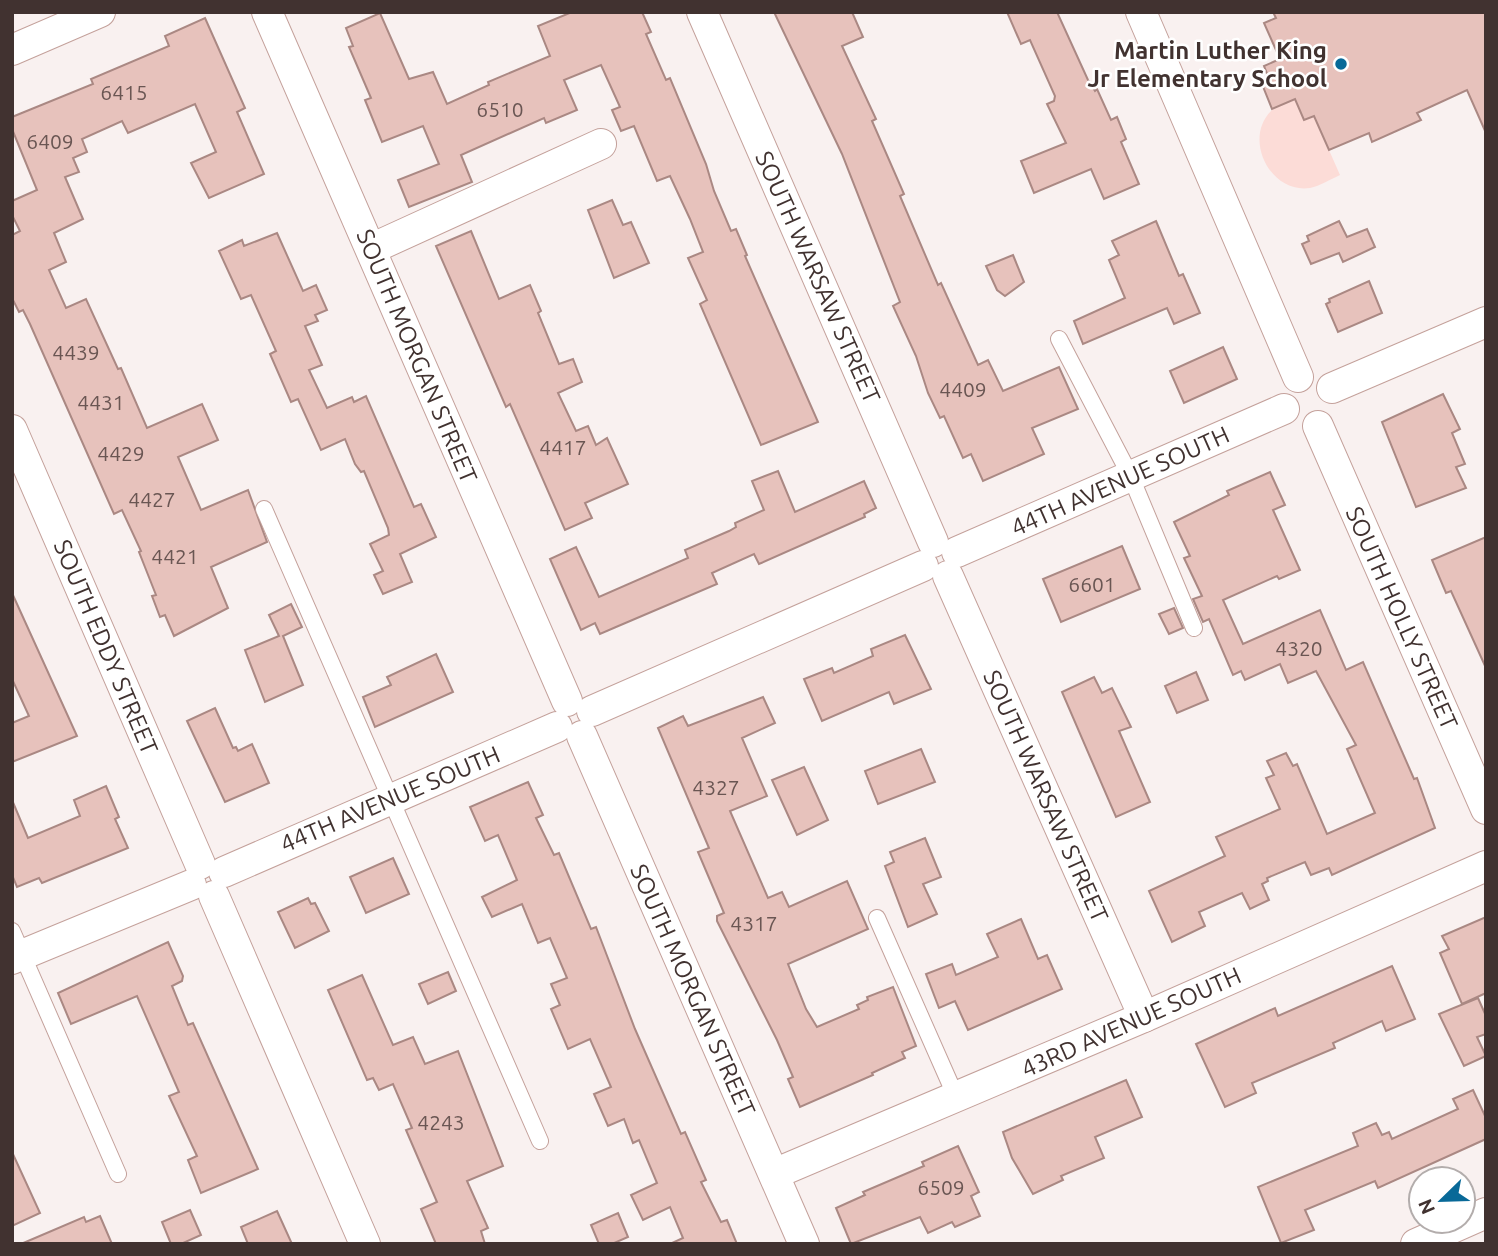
<svg xmlns="http://www.w3.org/2000/svg" width="1498" height="1256" viewBox="0 0 1498 1256" font-family="Ubuntu,sans-serif">
	<style>
		.green { fill: #fcdcd7 }
		.building { fill: #e7c2bc; stroke: #aa8883; stroke-width: 2 }
		.lines { fill: none; stroke-linecap: round; stroke-linejoin: round }
		.service-casing { stroke: #c4a19b; stroke-width: 18 }
		.minor-casing { stroke: #c4a19b; stroke-width: 32 }
		.service { stroke: #fff; stroke-width: 16 }
		.minor { stroke: #fff; stroke-width: 30 }
		.poi-dot { fill: #086998; stroke: #fff; stroke-width: 2.5 }
		.labels { text-anchor: middle; dominant-baseline: central; stroke-width: 5; stroke-linejoin: round; paint-order: stroke }
		.number-label { font-size: 21px; fill: #6a5653 }
		.poi-label { font-size: 24px; font-weight: bold; fill: #413230; stroke: #fff; text-anchor: end }
		.street-label { font-size: 24px; fill: #413230; stroke: #fff }
	</style>
	<rect width="100%" height="100%" fill="#f9f1f0"/>
	<path class="green" d="M 1295,99 L 1304,120 L 1314,116 L 1340,175 C 1331,179 1320,186 1310,188 C 1270,194 1243,139 1271,111 C 1277,105 1288,102 1295,99 Z"/>
	<g class="building">
		<path d="M 572,12 L 642,12 L 651,32 L 646,34 L 666,80 L 670,78 L 706,164 L 714,191 L 731,231 L 736,229 L 747,255 L 745,256 L 818,422 L 761,445 L 700,304 L 707,300 L 688,258 L 703,252 L 690,219 L 670,176 L 657,181 L 634,126 L 621,131 L 612,110 L 620,107 L 601,65 L 564,80 L 577,110 L 546,123 L 544,118 L 461,155 L 472,182 L 409,207 L 398,180 L 439,164 L 423,126 L 382,142 L 365,100 L 371,98 L 349,47 L 353,46 L 346,28 L 380,13 L 409,79 L 433,72 L 447,104 L 489,85 L 488,82 L 550,56 L 538,26 Z"/>
		<path d="M 774,12 L 852,12 L 863,37 L 842,46 L 876,119 L 872,121 L 904,194 L 900,196 L 938,285 L 941,283 L 978,365 L 988,360 L 1003,391 L 1059,367 L 1078,409 L 1032,428 L 1044,454 L 983,481 L 971,454 L 963,458 L 944,416 L 940,418 L 928,393 L 916,356 L 893,306 L 900,302 L 842,154 Z"/>
		<path d="M 1007,12 L 1057,12 L 1088,80 L 1095,91 L 1097,89 L 1111,120 L 1117,117 L 1126,139 L 1121,142 L 1139,184 L 1104,199 L 1091,169 L 1034,193 L 1021,161 L 1066,143 L 1047,104 L 1054,101 L 1055,96 L 1030,40 L 1021,44 Z"/>
		<path d="M 1273,12 L 1486,12 L 1486,133 L 1467,90 L 1417,113 L 1421,120 L 1372,142 L 1369,133 L 1329,150 L 1314,116 L 1304,120 L 1295,99 L 1272,109 L 1262,84 L 1270,81 L 1264,66 L 1280,59 L 1264,23 L 1276,18 Z"/>
		<path d="M 205,18 L 245,108 L 237,112 L 264,174 L 209,198 L 191,163 L 216,152 L 195,104 L 128,133 L 122,121 L 82,139 L 87,152 L 73,158 L 79,172 L 65,177 L 83,219 L 54,233 L 66,262 L 49,270 L 66,308 L 86,299 L 118,369 L 121,368 L 147,428 L 202,404 L 218,440 L 178,457 L 201,510 L 248,490 L 267,542 L 211,567 L 228,608 L 174,636 L 165,615 L 160,617 L 152,596 L 156,595 L 139,552 L 141,551 L 122,510 L 114,514 L 30,324 L 23,310 L 19,312 L 12,298 L 12,235 L 20,231 L 12,215 L 12,201 L 37,190 L 12,129 L 12,117 L 93,84 L 91,79 L 169,46 L 165,36 Z"/>
		<path d="M 612,200 L 623,225 L 631,222 L 649,263 L 614,278 L 588,210 Z"/>
		<path d="M 1156,221 L 1179,276 L 1183,274 L 1200,313 L 1174,324 L 1167,308 L 1083,344 L 1074,321 L 1125,298 L 1109,260 L 1119,255 L 1112,241 Z"/>
		<path d="M 1339,221 L 1347,237 L 1367,229 L 1375,247 L 1343,262 L 1339,253 L 1311,264 L 1302,244 L 1309,241 L 1307,236 Z"/>
		<path d="M 471,231 L 499,299 L 530,285 L 541,311 L 538,313 L 559,364 L 573,359 L 582,382 L 558,393 L 576,431 L 588,426 L 596,445 L 607,438 L 628,484 L 585,503 L 592,518 L 565,530 L 510,404 L 506,407 L 436,246 Z"/>
		<path d="M 277,233 L 303,291 L 316,285 L 327,310 L 315,315 L 318,321 L 305,326 L 322,365 L 309,370 L 327,408 L 352,397 L 354,402 L 366,396 L 414,507 L 421,504 L 436,537 L 400,554 L 412,582 L 383,594 L 374,575 L 383,571 L 370,544 L 389,535 L 388,528 L 364,471 L 361,472 L 355,464 L 345,439 L 321,450 L 298,399 L 291,402 L 270,354 L 276,351 L 251,295 L 241,299 L 219,251 L 242,240 L 244,246 Z"/>
		<path d="M 1013,255 L 1024,282 L 1005,296 L 997,290 L 986,266 Z"/>
		<path d="M 1369,281 L 1382,313 L 1338,332 L 1326,304 L 1330,302 L 1329,299 Z"/>
		<path d="M 1223,347 L 1237,379 L 1184,403 L 1170,371 Z"/>
		<path d="M 1443,394 L 1460,429 L 1452,433 L 1465,464 L 1456,467 L 1466,488 L 1416,507 L 1382,422 Z"/>
		<path d="M 778,471 L 795,512 L 864,481 L 876,508 L 864,514 L 865,517 L 759,564 L 754,554 L 712,573 L 717,584 L 616,627 L 600,634 L 595,623 L 581,630 L 550,559 L 576,547 L 599,597 L 688,558 L 685,550 L 729,531 L 736,527 L 735,523 L 764,510 L 752,481 Z"/>
		<path d="M 1270,472 L 1285,505 L 1273,510 L 1300,570 L 1279,579 L 1277,576 L 1223,600 L 1243,644 L 1320,610 L 1346,670 L 1363,662 L 1414,779 L 1417,778 L 1435,828 L 1332,875 L 1329,868 L 1311,875 L 1305,862 L 1267,878 L 1268,881 L 1262,884 L 1269,900 L 1250,909 L 1242,893 L 1199,912 L 1205,926 L 1172,942 L 1149,891 L 1225,856 L 1216,837 L 1280,809 L 1266,778 L 1274,775 L 1267,761 L 1286,753 L 1293,766 L 1297,764 L 1327,834 L 1375,813 L 1347,749 L 1356,745 L 1316,671 L 1288,683 L 1280,664 L 1245,680 L 1241,671 L 1233,675 L 1209,619 L 1203,622 L 1193,599 L 1202,596 L 1184,558 L 1190,556 L 1174,522 L 1229,495 L 1227,491 Z"/>
		<path d="M 1486,537 L 1486,668 L 1451,591 L 1446,593 L 1432,560 Z"/>
		<path d="M 1122,546 L 1140,589 L 1061,622 L 1043,579 Z"/>
		<path d="M 12,593 L 77,736 L 12,762 L 12,723 L 29,716 L 12,679 Z"/>
		<path d="M 291,604 L 302,627 L 283,636 L 303,685 L 265,702 L 245,650 L 279,636 L 269,615 Z"/>
		<path d="M 1174,608 L 1183,628 L 1169,634 L 1159,614 Z"/>
		<path d="M 905,635 L 931,689 L 894,704 L 889,692 L 822,721 L 804,679 L 832,668 L 834,673 L 873,656 L 871,649 Z"/>
		<path d="M 436,654 L 453,692 L 375,727 L 363,697 L 391,685 L 387,677 Z"/>
		<path d="M 1196,672 L 1208,700 L 1177,713 L 1165,686 Z"/>
		<path d="M 1094,677 L 1102,693 L 1112,688 L 1131,727 L 1119,731 L 1150,802 L 1116,817 L 1062,692 Z"/>
		<path d="M 763,697 L 775,723 L 742,738 L 767,796 L 730,811 L 768,898 L 782,892 L 789,907 L 847,881 L 868,929 L 788,964 L 806,1009 L 817,1027 L 859,1009 L 857,1005 L 868,1000 L 867,997 L 893,987 L 916,1046 L 902,1052 L 905,1058 L 872,1073 L 873,1075 L 800,1107 L 788,1079 L 793,1077 L 777,1040 L 717,921 L 717,916 L 724,913 L 698,852 L 709,848 L 658,728 L 683,716 L 688,726 Z"/>
		<path d="M 215,708 L 233,748 L 236,747 L 238,751 L 252,744 L 269,783 L 225,802 L 187,721 Z"/>
		<path d="M 921,749 L 935,782 L 878,804 L 865,771 Z"/>
		<path d="M 804,767 L 828,820 L 797,835 L 772,780 Z"/>
		<path d="M 528,782 L 543,815 L 536,818 L 554,855 L 559,853 L 591,929 L 596,927 L 635,1029 L 681,1134 L 685,1132 L 706,1180 L 701,1182 L 721,1222 L 727,1220 L 737,1244 L 670,1244 L 683,1238 L 670,1207 L 643,1220 L 631,1195 L 657,1183 L 639,1140 L 633,1143 L 624,1119 L 608,1126 L 594,1094 L 611,1087 L 590,1039 L 568,1049 L 551,1009 L 560,1005 L 551,984 L 567,978 L 550,938 L 538,943 L 522,904 L 492,917 L 482,897 L 517,880 L 498,835 L 485,841 L 470,807 Z"/>
		<path d="M 106,786 L 119,817 L 115,819 L 128,848 L 42,883 L 39,878 L 17,887 L 12,875 L 12,800 L 28,838 L 80,816 L 74,800 Z"/>
		<path d="M 925,838 L 941,877 L 923,884 L 937,914 L 908,927 L 885,866 L 894,862 L 890,852 Z"/>
		<path d="M 393,858 L 409,894 L 366,913 L 350,877 Z"/>
		<path d="M 308,898 L 311,904 L 315,903 L 329,931 L 295,948 L 278,912 Z"/>
		<path d="M 1486,917 L 1486,993 L 1462,1004 L 1440,953 L 1449,949 L 1442,936 Z"/>
		<path d="M 1021,919 L 1038,959 L 1047,955 L 1062,989 L 968,1030 L 955,1001 L 939,1008 L 926,974 L 952,964 L 956,975 L 998,957 L 987,934 Z"/>
		<path d="M 168,942 L 183,976 L 182,981 L 172,986 L 188,1025 L 193,1023 L 258,1169 L 201,1193 L 188,1160 L 197,1156 L 169,1096 L 179,1092 L 137,996 L 71,1024 L 58,993 Z"/>
		<path d="M 1392,966 L 1415,1019 L 1386,1031 L 1382,1021 L 1333,1043 L 1335,1048 L 1252,1083 L 1256,1093 L 1225,1107 L 1196,1044 L 1275,1008 L 1278,1016 Z"/>
		<path d="M 448,972 L 456,991 L 428,1004 L 419,984 Z"/>
		<path d="M 362,975 L 393,1045 L 413,1037 L 425,1064 L 458,1051 L 503,1166 L 467,1181 L 488,1228 L 481,1231 L 485,1244 L 436,1244 L 421,1209 L 437,1202 L 406,1130 L 412,1128 L 393,1084 L 379,1090 L 373,1078 L 367,1080 L 328,990 Z"/>
		<path d="M 1478,998 L 1486,1016 L 1486,1034 L 1477,1037 L 1486,1056 L 1464,1066 L 1439,1014 Z"/>
		<path d="M 1126,1080 L 1142,1117 L 1095,1137 L 1104,1158 L 1061,1176 L 1063,1180 L 1033,1194 L 1012,1158 L 1003,1132 Z"/>
		<path d="M 1473,1090 L 1486,1118 L 1486,1139 L 1378,1188 L 1375,1181 L 1305,1210 L 1314,1230 L 1281,1243 L 1258,1187 L 1358,1146 L 1353,1133 L 1376,1123 L 1382,1135 L 1389,1132 L 1392,1139 L 1458,1109 L 1453,1099 Z"/>
		<path d="M 958,1146 L 979,1192 L 971,1196 L 980,1216 L 955,1227 L 952,1222 L 928,1233 L 920,1217 L 851,1244 L 836,1208 L 865,1195 L 863,1192 L 924,1166 L 922,1162 Z"/>
		<path d="M 12,1152 L 40,1213 L 12,1226 Z"/>
		<path d="M 190,1210 L 201,1235 L 181,1244 L 171,1244 L 162,1222 Z"/>
		<path d="M 277,1211 L 292,1244 L 248,1244 L 241,1227 Z"/>
		<path d="M 618,1213 L 628,1237 L 612,1244 L 599,1244 L 591,1225 Z"/>
		<path d="M 100,1216 L 112,1244 L 21,1244 L 84,1217 L 86,1222 Z"/>
	</g>
	<g class="lines">
		<g class="service-casing">
			<g id="service">
				<path d="M 1059,339 L 1131,477 L 1194,628"/>
				<path d="M 264,509 L 540,1141"/>
				<path d="M 877,918 L 956,1097"/>
				<path d="M 12,931 L 118,1174"/>
			</g>
		</g>
		<g class="minor-casing">
			<g id="minor">
				<path d="M 267,12 L 567,701"/>
				<path d="M 702,12 L 933,542"/>
				<path d="M 1141,12 L 1298,377"/>
				<path d="M 12,50 L 100,12"/>
				<path d="M 371,249 L 601,144"/>
				<path d="M 1332,388 L 1486,322"/>
				<path d="M 1318,426 L 1486,809"/>
				<path d="M 12,430 L 200,864"/>
				<path d="M 957,552 L 1284,409"/>
				<path d="M 948,576 L 1144,1017"/>
				<path d="M 592,711 L 923,566"/>
				<path d="M 582,736 L 804,1244"/>
				<path d="M 224,872 L 557,727"/>
				<path d="M 214,896 L 365,1244"/>
				<path d="M 12,959 L 191,885"/>
				<path d="M 774,1174 L 1144,1017 L 1486,866"/>
				<path d="M 1416,1244 L 1486,1213"/>
			</g>
		</g>
		<use href="#service" class="service"/>
		<use href="#minor" class="minor"/>
	</g>
	<circle class="poi-dot" cx="1341" cy="64" r="7"/>
	<g class="labels">
		<g class="number-label">
			<text x="124" y="92">6415</text>
			<text x="500" y="109">6510</text>
			<text x="50" y="141">6409</text>
			<text x="76" y="352">4439</text>
			<text x="963" y="389">4409</text>
			<text x="101" y="402">4431</text>
			<text x="563" y="447">4417</text>
			<text x="121" y="453">4429</text>
			<text x="152" y="499">4427</text>
			<text x="175" y="556">4421</text>
			<text x="1092" y="584">6601</text>
			<text x="1299" y="648">4320</text>
			<text x="716" y="787">4327</text>
			<text x="754" y="923">4317</text>
			<text x="441" y="1122">4243</text>
			<text x="941" y="1187">6509</text>
		</g>
		<g class="poi-label">
			<text x="1327" y="50">Martin Luther King<tspan x="1327" dy="28">Jr Elementary School</tspan></text>
		</g>
		<g class="street-label">
			<text transform="translate(818 277) rotate(66)">SOUTH WARSAW STREET</text>
			<text transform="translate(417 356) rotate(67)">SOUTH MORGAN STREET</text>
			<text transform="translate(1120 481) rotate(-24)">44TH AVENUE SOUTH</text>
			<text transform="translate(1402 618) rotate(66)">SOUTH HOLLY STREET</text>
			<text transform="translate(106 647) rotate(67)">SOUTH EDDY STREET</text>
			<text transform="translate(1046 796) rotate(66)">SOUTH WARSAW STREET</text>
			<text transform="translate(390 799) rotate(-23)">44TH AVENUE SOUTH</text>
			<text transform="translate(693 990) rotate(66)">SOUTH MORGAN STREET</text>
			<text transform="translate(1131 1022) rotate(-24)">43RD AVENUE SOUTH</text>
		</g>
	</g>
	<rect width="1498" height="1256" fill="none" stroke="#413230" stroke-width="28"/>
	<g transform="translate(1442 1200) rotate(247)"><circle r="33" fill="#ffffff" stroke="#b3adac" stroke-width="2"/>
	<path d="M0-5L12 26L0 18L-12 26Z" fill="#086998"/>
	<text y="-10" font-size="19" font-weight="bold" text-anchor="middle" fill="#413230">N</text>
	</g>
</svg>
